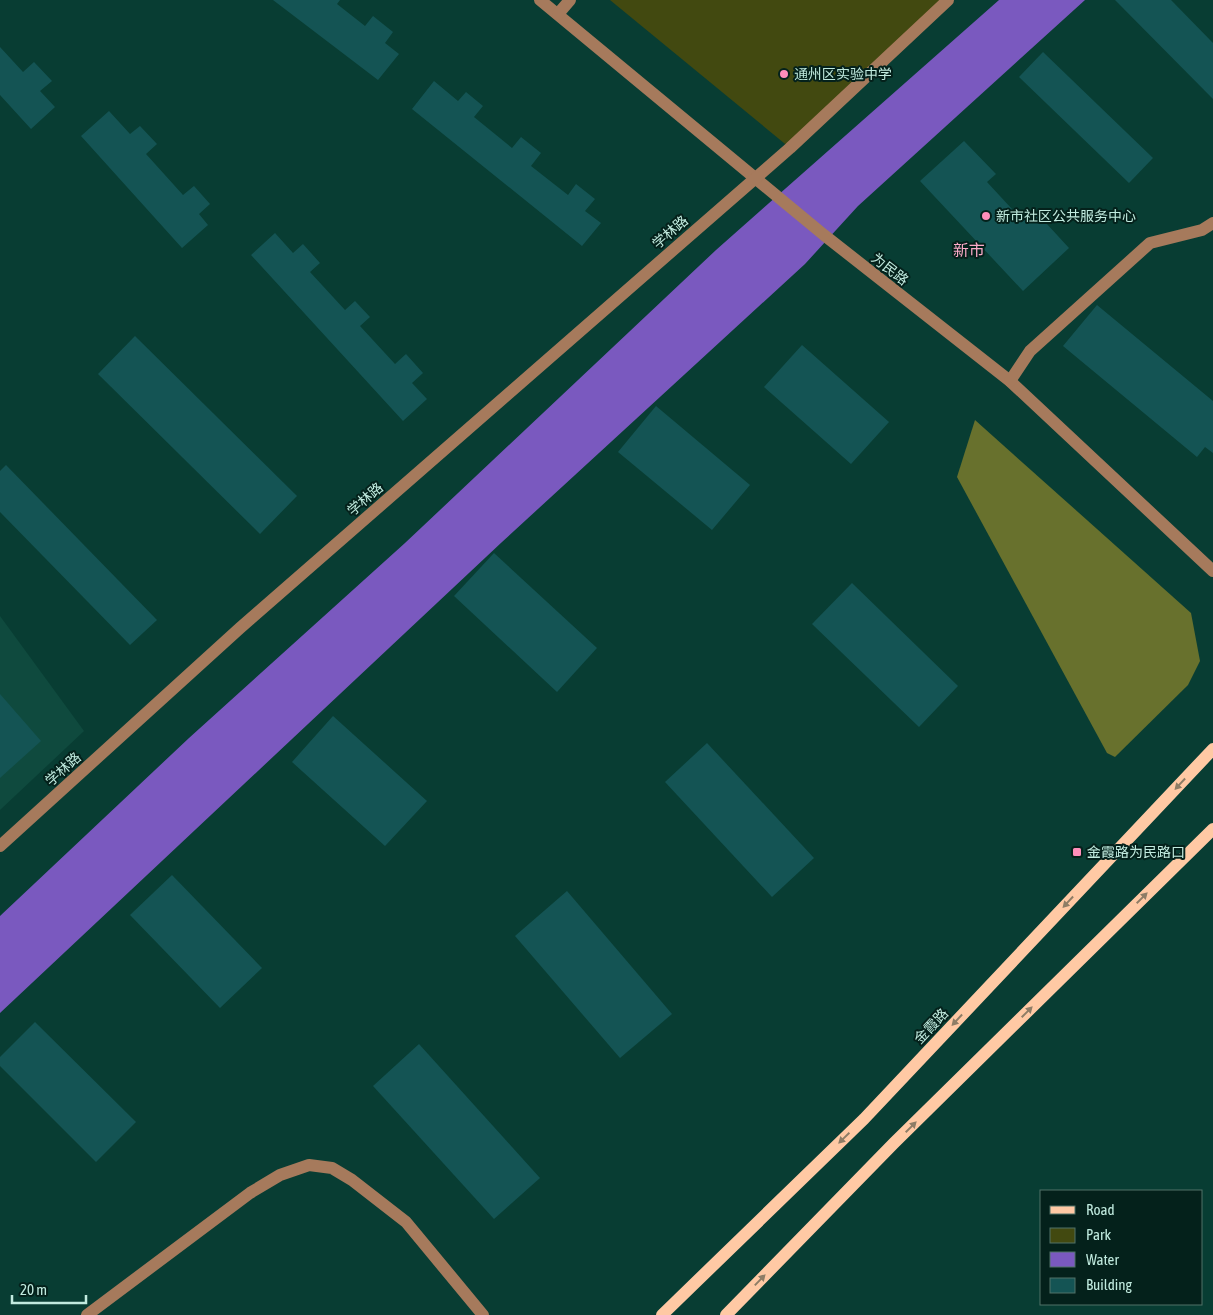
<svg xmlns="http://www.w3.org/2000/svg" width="1213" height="1315" viewBox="0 0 1213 1315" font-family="'Asap Condensed','Noto Sans SC',sans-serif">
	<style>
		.built { fill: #0f4a3e }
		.green { fill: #424910 }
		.forest { fill: #68712d }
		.water { fill: #7a59bf }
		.building { fill: #145454 }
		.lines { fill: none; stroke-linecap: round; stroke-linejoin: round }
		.minor { stroke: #a67a5c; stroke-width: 12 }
		.major { stroke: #ffc9a4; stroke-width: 12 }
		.oneway { fill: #8e7d66 }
		.poi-dot { fill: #ff8eba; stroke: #04211b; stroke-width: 2 }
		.labels { text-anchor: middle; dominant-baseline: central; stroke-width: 4; stroke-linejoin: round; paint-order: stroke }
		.poi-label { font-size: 14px; fill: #c1ebdf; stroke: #04211b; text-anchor: start }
		.street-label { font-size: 14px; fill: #c1ebdf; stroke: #04211b }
		.quarter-label { font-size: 16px; fill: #faaac8; stroke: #04211b }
	</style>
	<rect width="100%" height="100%" fill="#083d33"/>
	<path class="built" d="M 0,616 L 84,731 L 0,810 Z"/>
	<path class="green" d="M 610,0 L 948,0 L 790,148 Z"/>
	<path class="forest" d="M 975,420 L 1191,613 L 1200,661 L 1188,685 L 1115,757 L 1107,753 L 957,477 Z"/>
	<path class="water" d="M 999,0 L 1085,0 L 858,206 L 805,264 L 502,542 L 0,1013 L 0,916 L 189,738 L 405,543 L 716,250 Z"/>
	<g class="building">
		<path d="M 273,0 L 340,0 L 337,4 L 365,26 L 373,16 L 393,32 L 385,43 L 399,54 L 378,80 Z"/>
		<path d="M 1115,0 L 1171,0 L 1213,43 L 1213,99 Z"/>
		<path d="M 0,47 L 23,72 L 34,62 L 52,81 L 40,91 L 55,107 L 31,129 L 0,95 Z"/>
		<path d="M 1043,52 L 1153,158 L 1129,183 L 1019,77 Z"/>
		<path d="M 434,81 L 458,101 L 466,92 L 483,106 L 474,117 L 512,148 L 521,137 L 541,153 L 531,166 L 568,195 L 576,184 L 595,199 L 585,211 L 601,223 L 582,246 L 412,109 Z"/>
		<path d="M 109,111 L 130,134 L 140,126 L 157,144 L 146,154 L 183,195 L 194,186 L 210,204 L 199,214 L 208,225 L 182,248 L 81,136 Z"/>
		<path d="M 964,141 L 996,174 L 987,182 L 1023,221 L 1035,211 L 1069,248 L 1023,291 L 920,181 Z"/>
		<path d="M 275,233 L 293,253 L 303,244 L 320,263 L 310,272 L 345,310 L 355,301 L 370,317 L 360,326 L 395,364 L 406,354 L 423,373 L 412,383 L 427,399 L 403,421 L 251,255 Z"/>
		<path d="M 1097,305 L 1213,401 L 1213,453 L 1205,447 L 1197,457 L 1063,346 Z"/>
		<path d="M 135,336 L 297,496 L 260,534 L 98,374 Z"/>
		<path d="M 802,345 L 889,422 L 851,464 L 764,387 Z"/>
		<path d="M 656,406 L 750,485 L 712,530 L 618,452 Z"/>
		<path d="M 6,465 L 157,620 L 130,645 L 0,512 L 0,471 Z"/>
		<path d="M 494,553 L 597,648 L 557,692 L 454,596 Z"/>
		<path d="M 852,583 L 958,686 L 919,727 L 812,624 Z"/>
		<path d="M 0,694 L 41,741 L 0,778 Z"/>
		<path d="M 333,716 L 427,801 L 385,846 L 292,762 Z"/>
		<path d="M 707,743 L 814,858 L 772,897 L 665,782 Z"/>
		<path d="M 172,875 L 262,968 L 220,1008 L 130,915 Z"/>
		<path d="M 567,891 L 672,1014 L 620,1058 L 515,936 Z"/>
		<path d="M 35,1022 L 136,1122 L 96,1162 L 0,1066 L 0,1057 Z"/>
		<path d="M 419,1044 L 540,1178 L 494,1219 L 373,1086 Z"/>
	</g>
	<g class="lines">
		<g class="minor">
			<path d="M 540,0 L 824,235 L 1010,381 L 1213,571"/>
			<path d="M 558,14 L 570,0"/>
			<path d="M 1010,381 L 1030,351 L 1150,243 L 1202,230 L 1213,223"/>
			<path d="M 0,846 L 240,628 L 790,148 L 948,0"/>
			<path d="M 87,1315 L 250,1193 L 280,1175 L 309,1165 L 332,1168 L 352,1180 L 406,1222 L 483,1315"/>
		</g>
		<g class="major">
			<path d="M 662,1315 L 864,1119 L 1213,749"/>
			<path d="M 726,1315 L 894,1143 L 1213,829"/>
		</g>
	</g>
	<defs><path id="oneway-solid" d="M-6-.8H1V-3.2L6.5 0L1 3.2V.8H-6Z" transform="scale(1.25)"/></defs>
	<g class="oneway">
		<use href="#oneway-solid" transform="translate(1180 784) rotate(133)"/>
		<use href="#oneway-solid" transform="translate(1142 898) rotate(-45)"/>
		<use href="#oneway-solid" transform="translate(1068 902) rotate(133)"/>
		<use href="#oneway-solid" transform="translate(1027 1012) rotate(-45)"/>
		<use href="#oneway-solid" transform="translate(957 1020) rotate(133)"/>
		<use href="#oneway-solid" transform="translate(911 1127) rotate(-45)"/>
		<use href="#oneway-solid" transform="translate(844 1138) rotate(136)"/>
		<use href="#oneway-solid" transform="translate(760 1280) rotate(-46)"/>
	</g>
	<g class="poi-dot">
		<circle cx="784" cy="74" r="5"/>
		<circle cx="986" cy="216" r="5"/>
		<rect x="1072" y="847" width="10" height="10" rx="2.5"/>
	</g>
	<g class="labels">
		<g class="poi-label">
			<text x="794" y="74">通州区实验中学</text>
			<text x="996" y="216">新市社区公共服务中心</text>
			<text x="1087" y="852">金霞路为民路口</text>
		</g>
		<g class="street-label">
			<text transform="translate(670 232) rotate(-41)">学林路</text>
			<text transform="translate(890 269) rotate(38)">为民路</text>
			<text transform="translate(365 499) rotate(-41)">学林路</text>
			<text transform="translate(63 769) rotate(-42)">学林路</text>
			<text transform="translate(931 1026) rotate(-47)">金霞路</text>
		</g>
		<g class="quarter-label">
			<text x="969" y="250">新市</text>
		</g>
	</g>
	<rect x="1040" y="1190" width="162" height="115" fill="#04211b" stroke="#507269"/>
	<rect x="1050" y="1206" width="25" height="8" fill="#ffc9a4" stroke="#507269"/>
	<text x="1086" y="1215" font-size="15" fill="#c1ebdf">Road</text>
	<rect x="1050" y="1228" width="25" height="15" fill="#424910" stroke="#507269"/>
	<text x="1086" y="1240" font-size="15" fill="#c1ebdf">Park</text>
	<rect x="1050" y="1252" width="25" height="15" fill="#7a59bf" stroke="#507269"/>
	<text x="1086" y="1265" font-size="15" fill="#c1ebdf">Water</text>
	<rect x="1050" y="1278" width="25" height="15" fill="#145454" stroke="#507269"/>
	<text x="1086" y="1290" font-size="15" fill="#c1ebdf">Building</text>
	<path d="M12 1295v8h74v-8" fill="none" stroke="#c1ebdf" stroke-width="2.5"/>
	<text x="20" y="1295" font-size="15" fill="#c1ebdf" stroke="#04211b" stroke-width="4" paint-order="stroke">20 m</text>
</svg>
